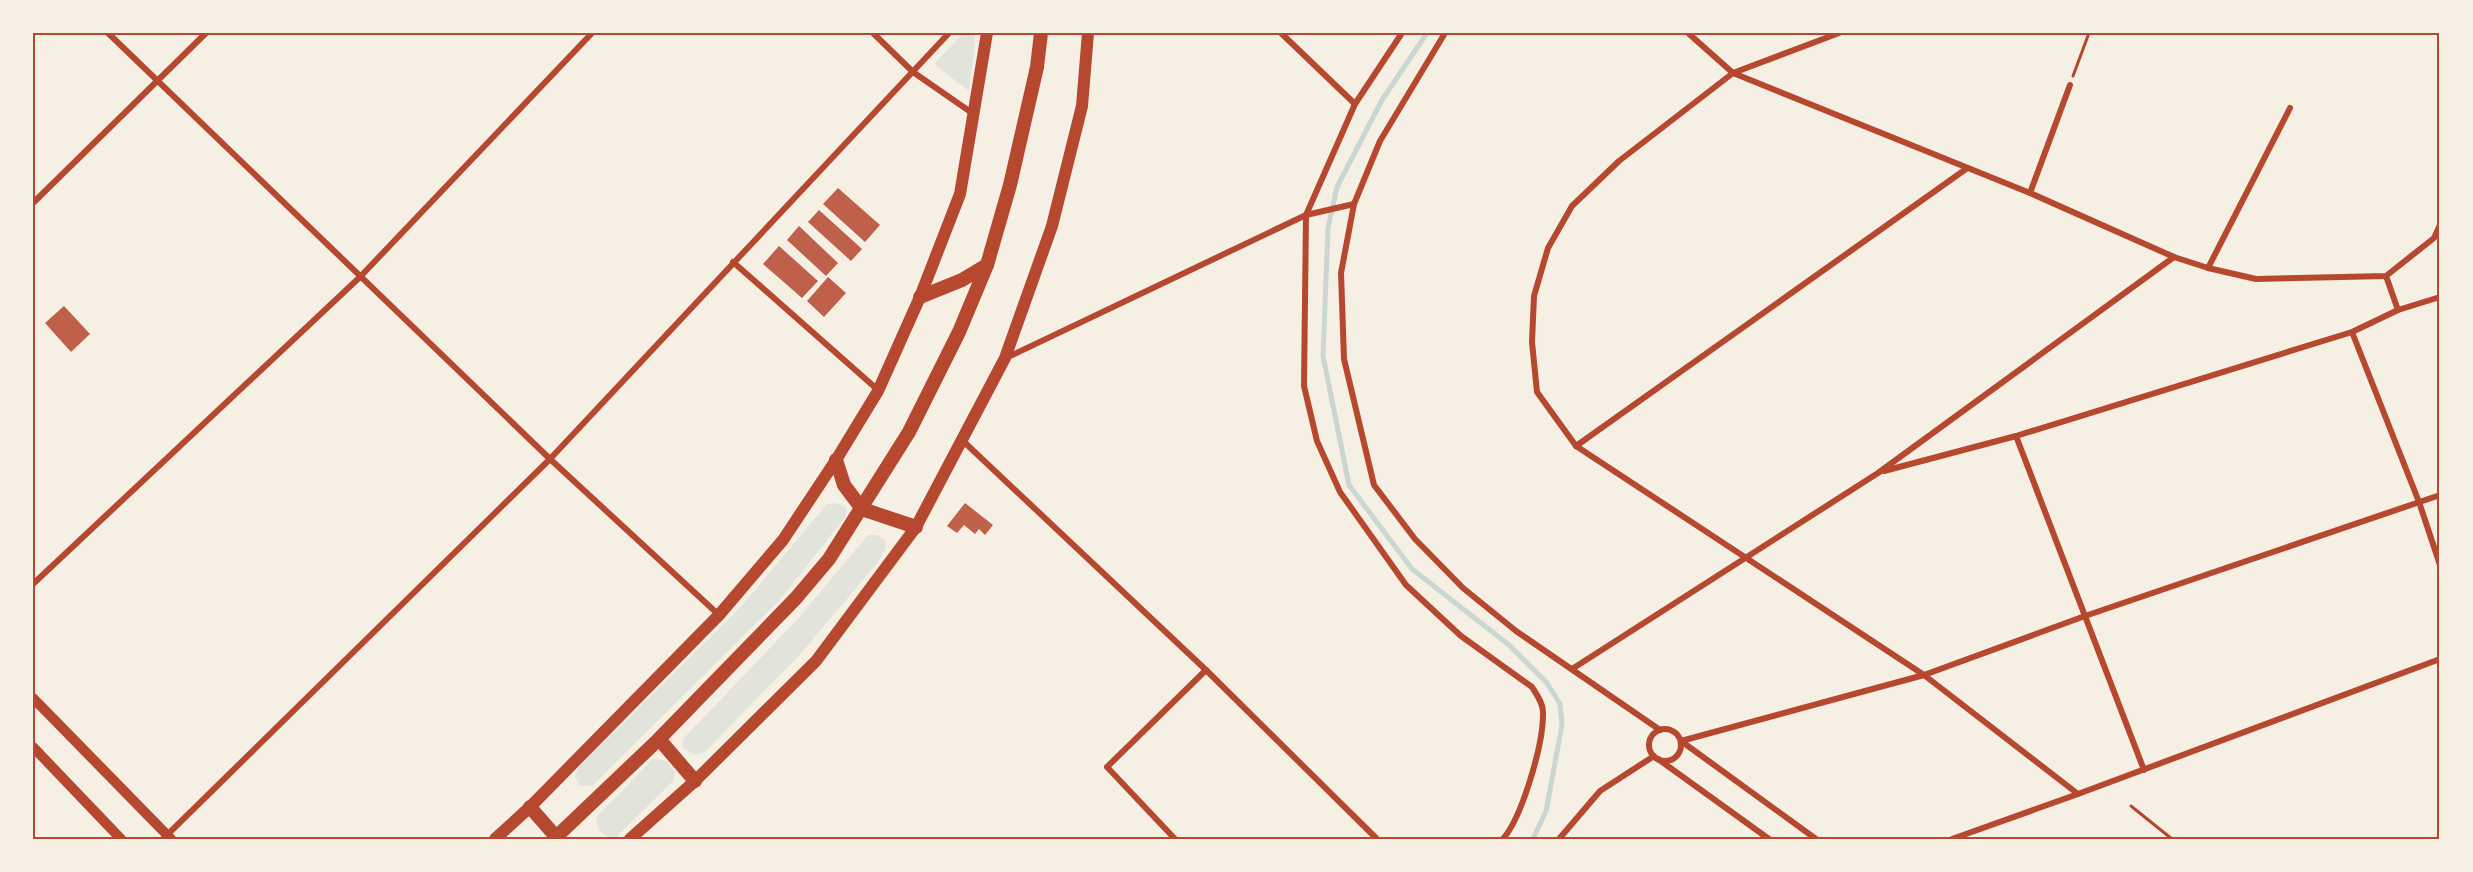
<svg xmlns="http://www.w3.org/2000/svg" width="2473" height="872" viewBox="0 0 2473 872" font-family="Poppins,sans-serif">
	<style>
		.green { fill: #e2e4dc }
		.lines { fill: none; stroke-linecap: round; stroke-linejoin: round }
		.stream { stroke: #c9d6d2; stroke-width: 5 }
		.building { fill: #bf614a }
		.path { stroke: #b5482f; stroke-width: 3 }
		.minor { stroke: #b5482f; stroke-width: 6 }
		.tertiary { stroke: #b5482f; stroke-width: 10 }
		.secondary { stroke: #b5482f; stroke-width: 12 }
		.trunk { stroke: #b5482f; stroke-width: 14 }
		.neatline { fill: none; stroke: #b5482f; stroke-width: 2 }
	</style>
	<rect width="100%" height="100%" fill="#f6efe4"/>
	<g class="green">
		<path d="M 963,33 L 974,33 L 975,43 L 969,91 L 934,64 Z"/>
		<path d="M 835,503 L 846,507 L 846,516 L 779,601 L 593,785 L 580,786 L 575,777 L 578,768 L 739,609 L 827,504 Z"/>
		<path d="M 868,535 L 877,535 L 885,540 L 886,548 L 878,562 L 802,652 L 705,752 L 694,755 L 683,748 L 683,739 L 796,621 Z"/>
		<path d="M 654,758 L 667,762 L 675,772 L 673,781 L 614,839 C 602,836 596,829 596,817 Z"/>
	</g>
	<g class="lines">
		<path class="stream" d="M 1427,33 L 1382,100 L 1337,187 L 1328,228 L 1323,356 L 1349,485 L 1412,569 L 1509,645 L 1547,683 L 1560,704 L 1562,725 L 1546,811 L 1533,839"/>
	</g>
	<g class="building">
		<path d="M 838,188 L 880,225 L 865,242 L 823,204 Z"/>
		<path d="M 819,210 L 862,249 L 851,261 L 808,222 Z"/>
		<path d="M 799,226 L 838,263 L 826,276 L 787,240 Z"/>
		<path d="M 779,246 L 818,281 L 802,298 L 763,264 Z"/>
		<path d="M 828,277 L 846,293 L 824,317 L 807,301 Z"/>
		<path d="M 64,306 L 90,334 L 71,352 L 45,323 Z"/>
		<path d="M 965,503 L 993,525 L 985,535 L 979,529 L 975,534 L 964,525 L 957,533 L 947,526 Z"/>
	</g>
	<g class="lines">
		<g class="path">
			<path d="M 2073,76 L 2089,33"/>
			<path d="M 2131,806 L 2172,839"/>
		</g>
		<g class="minor">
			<path d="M 108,33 L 550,459 L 719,615"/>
			<path d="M 873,33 L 913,72 L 975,115"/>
			<path d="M 1281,33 L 1355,104"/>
			<path d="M 1402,33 L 1355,104 L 1306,215 L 1304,386 L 1317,441 L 1340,492 L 1406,585 L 1461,636 L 1532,687 C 1537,695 1543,703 1543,712 C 1544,743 1522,817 1503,839"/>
			<path d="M 1445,33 L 1380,141 L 1354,204 L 1341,273 L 1344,359 L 1374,485 L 1415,539 L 1463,588 L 1516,631 L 1660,730"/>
			<path d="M 1688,33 L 1733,73 L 2030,193 L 2174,257 L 2208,268 L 2256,279 L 2386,276 L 2434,238 L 2440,225"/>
			<path d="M 1839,33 L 1733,73 L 1619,161 L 1572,206 L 1548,248 L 1534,296 L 1532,342 L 1537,392 L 1576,446 L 1924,675 L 2078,794"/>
			<path d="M 2030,193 L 2070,85"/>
			<path d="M 33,203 L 206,33"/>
			<path d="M 733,262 L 878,390"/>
			<path d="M 2208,268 L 2290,108"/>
			<path d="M 2398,310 L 2440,297"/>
			<path d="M 2352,332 L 2419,502 L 2440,565"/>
			<path d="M 1006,358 L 1306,215 L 1354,204"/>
			<path d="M 2016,436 L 2144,770"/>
			<path d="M 962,440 L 1206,670 L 1377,839"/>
			<path d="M 1576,446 L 1966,169"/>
			<path d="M 1884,471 L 2016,436 L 2352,332 L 2398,310 L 2386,276"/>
			<path d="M 33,584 L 360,277 L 592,33"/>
			<path d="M 1572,669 L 1878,473 L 2174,257"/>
			<circle cx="1665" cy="745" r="16"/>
			<path d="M 1681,741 L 1924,675 L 2085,616 L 2440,495"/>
			<path d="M 1681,741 L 1816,839"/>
			<path d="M 1658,759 L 1769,839"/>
			<path d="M 163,839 L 550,459 L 949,33"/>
			<path d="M 1175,839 L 1107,767 L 1206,670"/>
			<path d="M 1559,839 L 1600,791 L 1654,756"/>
			<path d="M 1952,839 L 2078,794 L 2440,659"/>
		</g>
		<g class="tertiary">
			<path d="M 33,698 L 171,839"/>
			<path d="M 33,747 L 121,839"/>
		</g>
		<g class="secondary">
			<path d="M 495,839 L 530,807 L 719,615 L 783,540 L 836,460 L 878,391 L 920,297 L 960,194 L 987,33"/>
			<path d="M 630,839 L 695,781 L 816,661 L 916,527 L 1005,358 L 1052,226 L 1082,106 L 1088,33"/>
		</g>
		<g class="trunk">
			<path d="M 920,297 L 962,280 L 987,265"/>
			<path d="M 836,460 L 844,485 L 862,509 L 916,527"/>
			<path d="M 659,739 L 695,781"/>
			<path d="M 530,807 L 558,839"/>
			<path d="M 554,839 L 659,739 L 796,598 L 829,559 L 909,432 L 959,332 L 987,265 L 1010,185 L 1037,67 L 1041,33"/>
		</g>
	</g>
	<rect width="2473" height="872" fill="none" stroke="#f6efe4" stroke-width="69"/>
	<rect x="34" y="34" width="2404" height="804" class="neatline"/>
</svg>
